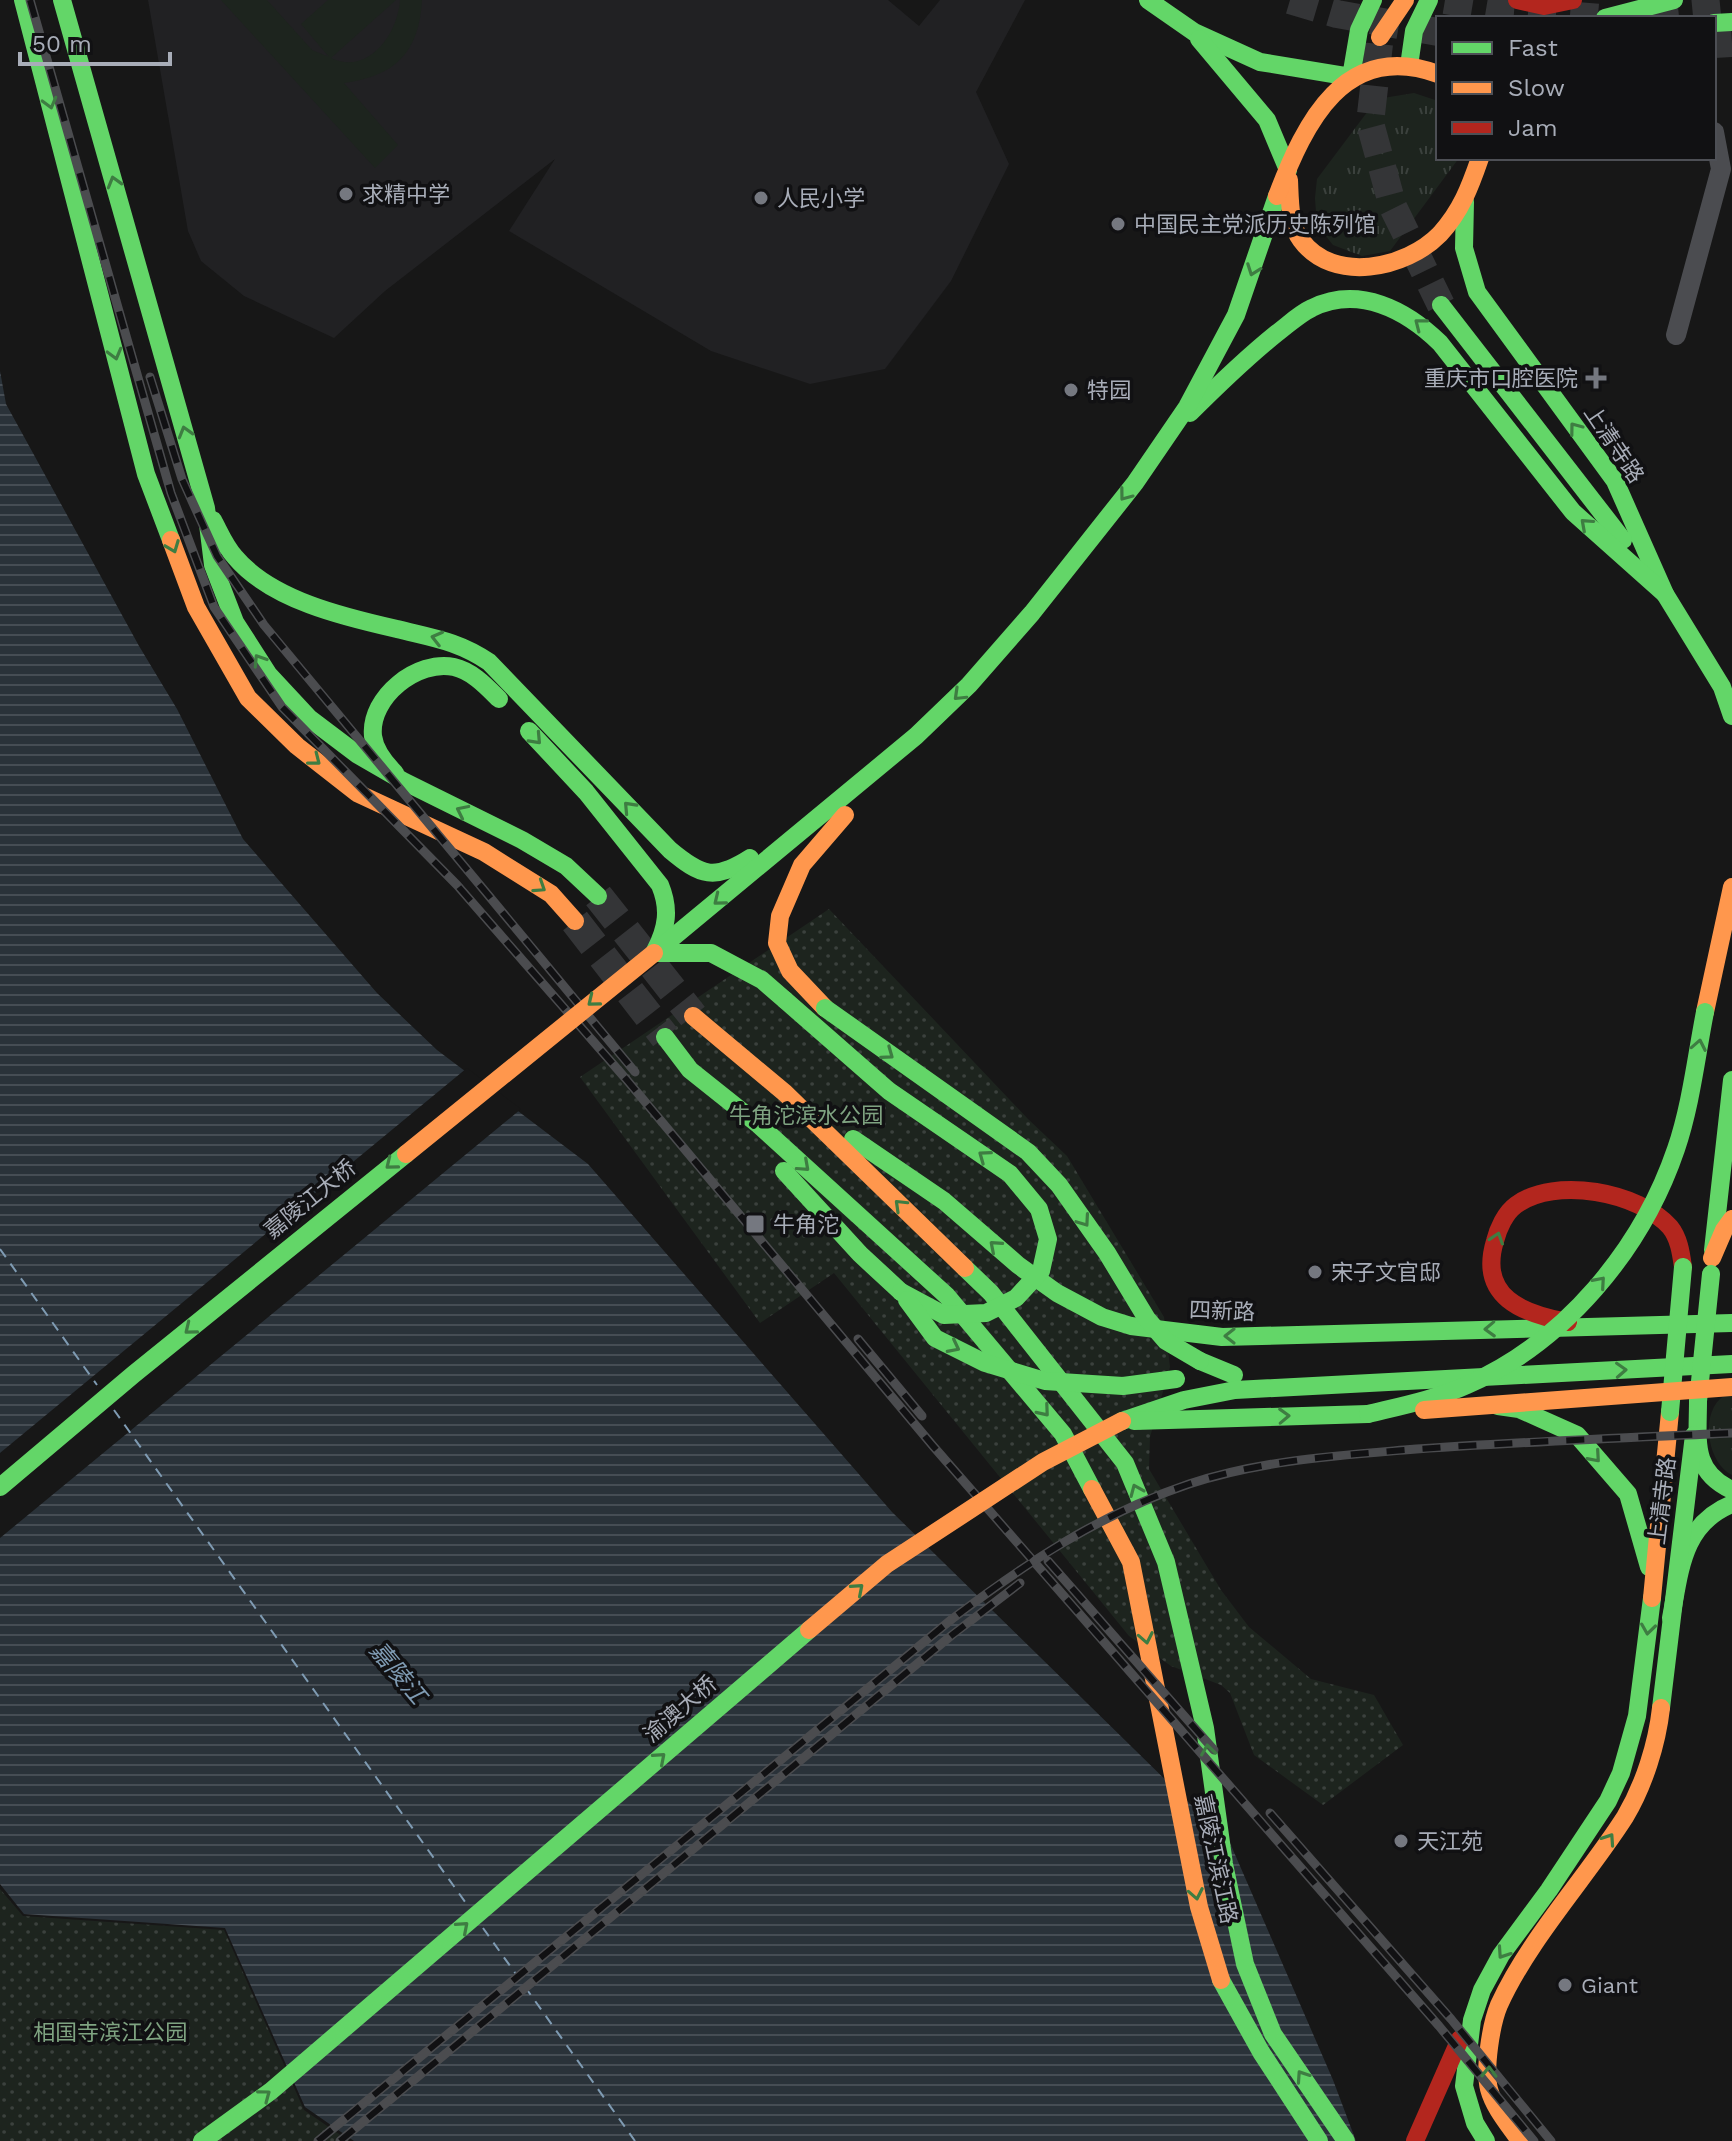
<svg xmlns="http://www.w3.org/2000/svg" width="1732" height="2141" viewBox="0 0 1732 2141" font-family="'Work Sans','Noto Sans SC',sans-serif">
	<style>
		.built { fill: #212123 }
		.grass { fill: url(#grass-tufts) }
		.park { fill: url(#park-dots) }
		.pitch { fill: #1d241e }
		.water { fill: url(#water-rules) }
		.pier { fill: #171717 }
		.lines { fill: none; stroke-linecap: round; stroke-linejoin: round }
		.ferry { stroke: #7f9bb3; stroke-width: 2; stroke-dasharray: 10 8; stroke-linecap: butt }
		.secondary-tunnel { stroke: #343537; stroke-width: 28; stroke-dasharray: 28 14; stroke-linecap: butt }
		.primary-tunnel { stroke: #343537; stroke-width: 30; stroke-dasharray: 30 15; stroke-linecap: butt }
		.street { stroke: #4b4c50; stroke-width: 20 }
		.fast { stroke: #63d668; stroke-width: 18 }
		.slow { stroke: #ff974d; stroke-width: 18 }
		.jam { stroke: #b3261e; stroke-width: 18 }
		.rail-casing { stroke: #4b4c4f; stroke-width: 9 }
		.rail { stroke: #111113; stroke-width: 6; stroke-dasharray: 18; stroke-linecap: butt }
		.fast-bridge { stroke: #63d668; stroke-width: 18 }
		.slow-bridge { stroke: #ff974d; stroke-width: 18 }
		.oneway { stroke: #3e7d42 }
		.poi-dot { fill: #757880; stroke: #111113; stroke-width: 3 }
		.labels { text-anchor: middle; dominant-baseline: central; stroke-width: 7; stroke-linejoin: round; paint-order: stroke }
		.poi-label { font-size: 22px; fill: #a8adb8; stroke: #111113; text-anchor: start }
		.street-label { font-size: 22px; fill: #a8adb8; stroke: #111113 }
		.park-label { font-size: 22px; fill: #7fa381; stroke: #111113 }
		.water-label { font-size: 24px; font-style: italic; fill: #7f9bb3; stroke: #111113 }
	</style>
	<defs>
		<pattern id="grass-tufts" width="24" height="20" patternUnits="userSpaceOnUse" patternTransform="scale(2)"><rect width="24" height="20" fill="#1d241e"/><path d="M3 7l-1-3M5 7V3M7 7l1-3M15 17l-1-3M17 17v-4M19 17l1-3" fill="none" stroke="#3b413d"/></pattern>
		<pattern id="park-dots" width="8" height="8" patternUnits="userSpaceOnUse" patternTransform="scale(2)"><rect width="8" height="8" fill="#1d241e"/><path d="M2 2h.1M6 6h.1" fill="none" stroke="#3b413d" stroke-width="1.8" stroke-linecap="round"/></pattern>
		<pattern id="water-rules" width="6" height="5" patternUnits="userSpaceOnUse" patternTransform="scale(2)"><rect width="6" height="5" fill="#2a3239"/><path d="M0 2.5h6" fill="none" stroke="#464d54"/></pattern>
	</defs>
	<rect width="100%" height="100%" fill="#171717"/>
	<path class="built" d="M 148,0 L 888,0 L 919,26 L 940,0 L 1025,0 L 976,92 L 1009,164 L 951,281 L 885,369 L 810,384 L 711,351 L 509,231 L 555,159 L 385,291 L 334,338 L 244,296 L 201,261 L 188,231 Z"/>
	<g class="grass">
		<path d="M 1414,93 L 1438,101 L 1438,158 L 1459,158 L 1390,251 L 1362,256 L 1333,245 L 1317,225 L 1315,198 L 1317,179 L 1377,99 Z"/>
		<path d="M 1732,1393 L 1732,1475 C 1709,1464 1700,1418 1720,1399 C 1723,1396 1728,1395 1732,1393 Z"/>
	</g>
	<g class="park">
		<path d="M 829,909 L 1028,1119 L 1067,1156 L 1164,1317 L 1170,1367 L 1150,1437 L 1149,1469 L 1221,1590 L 1249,1627 L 1311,1679 L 1374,1695 L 1403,1745 L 1323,1805 L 1254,1755 L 1230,1693 L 1221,1685 L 1171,1666 L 1129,1636 L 834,1273 L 760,1323 L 580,1077 Z"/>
		<path d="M 0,1889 L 23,1916 L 224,1930 L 304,2110 L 349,2141 L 0,2141 Z"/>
	</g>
	<path class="pitch" d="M 221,0 L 267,0 L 312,50 L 329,57 L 301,24 L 328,0 L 396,0 L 331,58 C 368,76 398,34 400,0 L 422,0 C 419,53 395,76 344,83 L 398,145 L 375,168 Z"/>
	<path class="water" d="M 0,371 L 6,404 L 139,646 L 177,709 L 243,839 L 377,993 L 437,1050 L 588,1164 L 892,1512 L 1230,1843 L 1333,2080 L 1356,2141 L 354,2141 L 305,2107 L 225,1928 L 24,1914 L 0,1884 Z"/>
	<path class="pier" d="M 467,1068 L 521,1109 L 0,1538 L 0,1453 Z"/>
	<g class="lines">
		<g class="ferry">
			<path d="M 0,1249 L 97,1385"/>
			<path d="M 114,1410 L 468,1906"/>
			<path d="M 483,1928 L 635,2141"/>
		</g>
		<g class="secondary-tunnel">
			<path d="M 1290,0 L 1337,14 L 1438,32"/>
			<path d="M 1445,0 L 1505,10 L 1602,18"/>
			<path d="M 1651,18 L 1732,10"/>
			<path d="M 1379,44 L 1370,123 L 1393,207 L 1441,305"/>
			<path d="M 1714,44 L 1732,43"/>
		</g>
		<g class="primary-tunnel">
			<path d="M 598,896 L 693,1016"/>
			<path d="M 575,921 L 665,1037"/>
		</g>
		<path class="street" d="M 1676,335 L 1721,169 L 1714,132"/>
		<g class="fast">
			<path d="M 23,0 L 146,474 L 171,540"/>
			<path d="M 62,0 L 206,508 L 213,565 L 235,622 L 269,675 L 309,718 L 358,755 L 403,781 L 522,840 L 566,866 L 598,896"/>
			<path d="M 1148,0 L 1194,32 L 1260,62 L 1351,77 L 1359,30 L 1373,0"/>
			<path d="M 1605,18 L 1674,0"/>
			<path d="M 1714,23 L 1732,22"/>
			<path d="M 1199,39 L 1267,120 L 1288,170"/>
			<path d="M 1409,66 L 1414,31 L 1429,0"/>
			<path d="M 1465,202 L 1464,248 L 1477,292 L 1615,481 L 1665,594 L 1722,687 L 1732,716"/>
			<path d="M 1441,305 L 1623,540"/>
			<path d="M 1190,413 C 1218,385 1246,358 1277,333 C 1288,325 1299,314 1312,308 C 1359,285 1406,310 1440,343 L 1573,512 L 1665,594"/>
			<path d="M 213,520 C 220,533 225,546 235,557 C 271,600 344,617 397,629 C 433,638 458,641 489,662 L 670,850 C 701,876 714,881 750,858"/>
			<path d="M 529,731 L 586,792 L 660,885 C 670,909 667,928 655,951"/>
			<path d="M 395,773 C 385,763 375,751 373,736 C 369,697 418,659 454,667 C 472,671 486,686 499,699"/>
			<path d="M 654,953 L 916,736 L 969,685 L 1032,613 L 1135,483 L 1187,407 L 1236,315 L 1277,196"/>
			<path d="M 654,953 L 711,953 L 762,980 L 785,1000"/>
			<path d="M 665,1037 L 690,1070 L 759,1125 L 947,1296 L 1063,1434 L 1092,1489"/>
			<path d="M 853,1139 L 944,1201 L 1018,1265 L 1057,1293 L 1102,1317 L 1131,1326 L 1222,1337 L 1732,1323"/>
			<path d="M 784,1171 L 860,1254 L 901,1292"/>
			<path d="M 1713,1250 L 1732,1080"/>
			<path d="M 965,1268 L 991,1293 L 1125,1463 L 1166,1562 L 1205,1728 L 1224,1864 L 1245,1964 L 1273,2034 L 1346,2141"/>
			<path d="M 1200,1361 L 1234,1375"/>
			<path d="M 1698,1401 C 1698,1440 1691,1471 1732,1490"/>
			<path d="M 1498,1406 L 1519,1409 L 1577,1435 L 1628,1494 L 1649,1567"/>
			<path d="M 1122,1421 L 1184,1400 L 1235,1390 L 1732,1364"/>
			<path d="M 1134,1421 L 1368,1414"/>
			<path d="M 1671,1618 C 1680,1571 1682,1524 1732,1504"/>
			<path d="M 1661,1708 L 1694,1435"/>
			<path d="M 1221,1980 L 1261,2052 L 1319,2141"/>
			<path d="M 1486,2141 L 1475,2123 L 1464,2086 L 1472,2020 L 1482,1990 L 1501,1955 L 1549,1890 L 1608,1801 L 1621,1773 L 1637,1716 L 1652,1598"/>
		</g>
		<g class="slow">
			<path d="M 1380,37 L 1405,0"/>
			<path d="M 1289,180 C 1290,199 1289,224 1301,240 C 1333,284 1406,269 1440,234 C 1461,211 1470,187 1480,158"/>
			<path d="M 1277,196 C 1305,122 1345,40 1438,74"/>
			<path d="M 171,540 L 196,607 L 248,698 L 297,746 L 357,793 L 484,852 L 551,894 L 575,921"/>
			<path d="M 825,1008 L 790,971 L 777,943 L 780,916 L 802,865 L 845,815"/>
			<path d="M 1705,1012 L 1732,887"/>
			<path d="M 693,1016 L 785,1093 L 965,1268"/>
			<path d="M 1712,1258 L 1724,1230 L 1732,1219"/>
			<path d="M 1092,1489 L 1131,1562 L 1199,1907 L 1221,1980"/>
			<path d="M 1652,1598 L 1670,1412"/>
			<path d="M 1520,2141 C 1509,2125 1494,2108 1489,2089 C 1484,2069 1491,2024 1499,2005 C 1529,1939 1586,1878 1625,1817 C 1644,1785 1657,1744 1661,1708"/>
		</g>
		<g class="jam">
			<path d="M 1517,0 L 1544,6 L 1573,0"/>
			<path d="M 1568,1322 C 1523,1314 1478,1297 1495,1241 C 1498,1229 1505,1213 1516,1205 C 1555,1176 1639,1192 1670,1227 C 1679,1238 1681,1253 1683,1267"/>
			<path d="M 1415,2141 L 1460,2039"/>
		</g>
		<g class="rail-casing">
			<g id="rail">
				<path d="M 30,0 L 171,493 L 214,607 L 282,707 L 457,885 L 626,1079 L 933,1446 L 1439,2026 L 1534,2141"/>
				<path d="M 150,377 L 182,479 L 217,556 L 264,625 L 635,1072"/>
				<path d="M 858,1339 L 922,1416"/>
				<path d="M 1048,1561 L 1214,1750"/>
				<path d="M 1270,1813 L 1451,2019 L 1551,2141"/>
				<path d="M 318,2141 L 952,1619 C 1026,1563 1100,1514 1189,1484 C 1259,1461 1331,1456 1404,1450 C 1513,1442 1623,1438 1732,1433"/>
				<path d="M 340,2141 L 952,1635 L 1020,1583"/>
			</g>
		</g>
		<use href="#rail" class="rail"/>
		<g class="fast-bridge">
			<path d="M 785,1000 L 889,1091 L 1010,1174 L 1039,1209 L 1048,1239 L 1041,1271 L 1016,1298 L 986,1313 L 944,1315 L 901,1292"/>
			<path d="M 825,1008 L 1028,1152 L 1059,1185 L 1107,1253 L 1147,1319 L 1166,1341 L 1200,1361"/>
			<path d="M 907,1300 L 935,1338 L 985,1363 L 1045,1381 L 1123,1386 L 1176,1379"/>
			<path d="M 1698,1401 L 1711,1274"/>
			<path d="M 1670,1412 L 1683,1267"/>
			<path d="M 1368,1414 C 1401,1406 1436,1399 1467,1385 C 1565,1342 1642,1249 1676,1149 C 1691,1105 1696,1058 1705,1012"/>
			<path d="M 0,1487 L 134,1374 L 406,1154"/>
			<path d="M 202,2141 L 271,2091 L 809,1630"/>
		</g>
		<g class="slow-bridge">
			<path d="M 406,1154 L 654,953"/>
			<path d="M 1424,1410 L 1732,1387"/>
			<path d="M 809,1630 L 887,1564 L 1043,1462 L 1122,1421"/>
		</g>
	</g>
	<defs><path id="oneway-chevron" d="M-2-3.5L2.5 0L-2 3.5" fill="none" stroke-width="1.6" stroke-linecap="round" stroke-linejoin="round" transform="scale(2)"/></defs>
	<g class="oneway">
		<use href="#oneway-chevron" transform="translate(50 103) rotate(75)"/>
		<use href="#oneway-chevron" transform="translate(114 182) rotate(-106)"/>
		<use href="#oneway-chevron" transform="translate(1253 270) rotate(110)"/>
		<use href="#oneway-chevron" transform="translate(1420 324) rotate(-142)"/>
		<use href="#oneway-chevron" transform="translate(115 354) rotate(75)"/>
		<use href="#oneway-chevron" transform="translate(1575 428) rotate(-127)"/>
		<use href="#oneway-chevron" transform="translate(185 432) rotate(-106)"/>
		<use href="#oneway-chevron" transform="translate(1125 495) rotate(127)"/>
		<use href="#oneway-chevron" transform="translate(1586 524) rotate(-138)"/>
		<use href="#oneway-chevron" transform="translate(173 547) rotate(69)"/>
		<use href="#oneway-chevron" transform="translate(437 638) rotate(-166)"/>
		<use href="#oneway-chevron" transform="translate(259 660) rotate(-123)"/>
		<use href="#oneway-chevron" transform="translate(959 695) rotate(136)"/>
		<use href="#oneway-chevron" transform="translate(536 739) rotate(47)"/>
		<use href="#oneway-chevron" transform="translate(315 760) rotate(38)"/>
		<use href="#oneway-chevron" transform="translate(629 807) rotate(-133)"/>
		<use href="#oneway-chevron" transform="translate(462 811) rotate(-154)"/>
		<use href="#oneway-chevron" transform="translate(540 887) rotate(33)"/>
		<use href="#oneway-chevron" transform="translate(719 900) rotate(141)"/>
		<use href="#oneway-chevron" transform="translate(593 1001) rotate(141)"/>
		<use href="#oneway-chevron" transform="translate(1699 1045) rotate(-79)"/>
		<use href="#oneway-chevron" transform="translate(888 1054) rotate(36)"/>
		<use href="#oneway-chevron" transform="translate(984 1156) rotate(-144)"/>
		<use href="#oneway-chevron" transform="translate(391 1164) rotate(141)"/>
		<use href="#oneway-chevron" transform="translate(804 1166) rotate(42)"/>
		<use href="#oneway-chevron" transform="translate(900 1205) rotate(-136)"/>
		<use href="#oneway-chevron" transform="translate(1084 1221) rotate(55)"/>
		<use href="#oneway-chevron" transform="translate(1497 1238) rotate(-72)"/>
		<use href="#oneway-chevron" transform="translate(995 1246) rotate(-139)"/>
		<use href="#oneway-chevron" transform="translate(1600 1282) rotate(-49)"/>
		<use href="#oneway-chevron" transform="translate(190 1329) rotate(141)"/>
		<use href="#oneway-chevron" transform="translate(1490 1329) rotate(178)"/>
		<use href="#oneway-chevron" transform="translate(1230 1336) rotate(180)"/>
		<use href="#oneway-chevron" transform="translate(954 1347) rotate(27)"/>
		<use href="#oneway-chevron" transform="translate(1621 1370) rotate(-3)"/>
		<use href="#oneway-chevron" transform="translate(1044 1411) rotate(50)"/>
		<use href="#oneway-chevron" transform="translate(1284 1416) rotate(-2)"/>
		<use href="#oneway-chevron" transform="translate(1595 1457) rotate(49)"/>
		<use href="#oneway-chevron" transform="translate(1136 1490) rotate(-113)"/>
		<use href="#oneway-chevron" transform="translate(858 1589) rotate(-41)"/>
		<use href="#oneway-chevron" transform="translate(1648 1629) rotate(98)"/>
		<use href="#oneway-chevron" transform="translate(1146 1638) rotate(79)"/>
		<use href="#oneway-chevron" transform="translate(1208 1750) rotate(-98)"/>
		<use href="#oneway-chevron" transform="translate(660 1758) rotate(-41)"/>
		<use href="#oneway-chevron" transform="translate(1609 1839) rotate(-56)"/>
		<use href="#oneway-chevron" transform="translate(1196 1894) rotate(79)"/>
		<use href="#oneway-chevron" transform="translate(463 1927) rotate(-41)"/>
		<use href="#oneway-chevron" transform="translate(1503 1953) rotate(124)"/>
		<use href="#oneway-chevron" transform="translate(1489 2072) rotate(-89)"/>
		<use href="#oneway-chevron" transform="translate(1302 2076) rotate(-124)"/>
		<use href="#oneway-chevron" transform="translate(265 2095) rotate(-37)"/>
	</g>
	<g class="poi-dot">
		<circle cx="346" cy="194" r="8"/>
		<circle cx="761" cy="198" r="8"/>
		<circle cx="1118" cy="224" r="8"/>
		<path d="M1592 366h8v8h8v8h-8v8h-8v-8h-8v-8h8z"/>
		<circle cx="1071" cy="390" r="8"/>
		<rect x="745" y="1214" width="20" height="20" rx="4"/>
		<circle cx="1315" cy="1272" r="8"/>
		<circle cx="1401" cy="1841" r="8"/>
		<circle cx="1565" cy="1985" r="8"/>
	</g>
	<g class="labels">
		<g class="poi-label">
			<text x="362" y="194">求精中学</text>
			<text x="777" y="198">人民小学</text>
			<text x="1134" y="224">中国民主党派历史陈列馆</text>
			<text x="1578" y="378" text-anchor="end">重庆市口腔医院</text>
			<text x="1087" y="390">特园</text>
			<text x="773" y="1224">牛角沱</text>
			<text x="1331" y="1272">宋子文官邸</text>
			<text x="1417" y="1841">天江苑</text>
			<text x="1581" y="1985">Giant</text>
		</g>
		<g class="street-label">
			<text transform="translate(1614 444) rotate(56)">上清寺路</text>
			<text transform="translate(310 1199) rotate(-39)">嘉陵江大桥</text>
			<text transform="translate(1222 1311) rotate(2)">四新路</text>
			<text transform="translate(1662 1501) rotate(-83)">上清寺路</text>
			<text transform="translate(680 1709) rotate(-41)">渝澳大桥</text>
			<text transform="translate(1216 1859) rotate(78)">嘉陵江滨江路</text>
		</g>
		<g class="park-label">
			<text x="806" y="1115">牛角沱滨水公园</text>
			<text x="110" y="2032">相国寺滨江公园</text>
		</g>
		<g class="water-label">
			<text transform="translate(398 1673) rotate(50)">嘉陵江</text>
		</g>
	</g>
	<rect x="1436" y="16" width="280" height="144" fill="#111113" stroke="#4d4f55" stroke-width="2"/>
	<rect x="1452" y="42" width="40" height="12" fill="#63d668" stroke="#4d4f55" stroke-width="2"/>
	<text x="1508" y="56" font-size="24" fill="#a8adb8">Fast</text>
	<rect x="1452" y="82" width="40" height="12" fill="#ff974d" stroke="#4d4f55" stroke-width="2"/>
	<text x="1508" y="96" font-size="24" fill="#a8adb8">Slow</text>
	<rect x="1452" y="122" width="40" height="12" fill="#b3261e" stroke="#4d4f55" stroke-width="2"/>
	<text x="1508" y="136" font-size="24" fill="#a8adb8">Jam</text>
	<path d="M20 52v12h150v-12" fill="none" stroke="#a8adb8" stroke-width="4"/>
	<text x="32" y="52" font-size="24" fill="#a8adb8" stroke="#111113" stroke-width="6" paint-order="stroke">50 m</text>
</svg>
